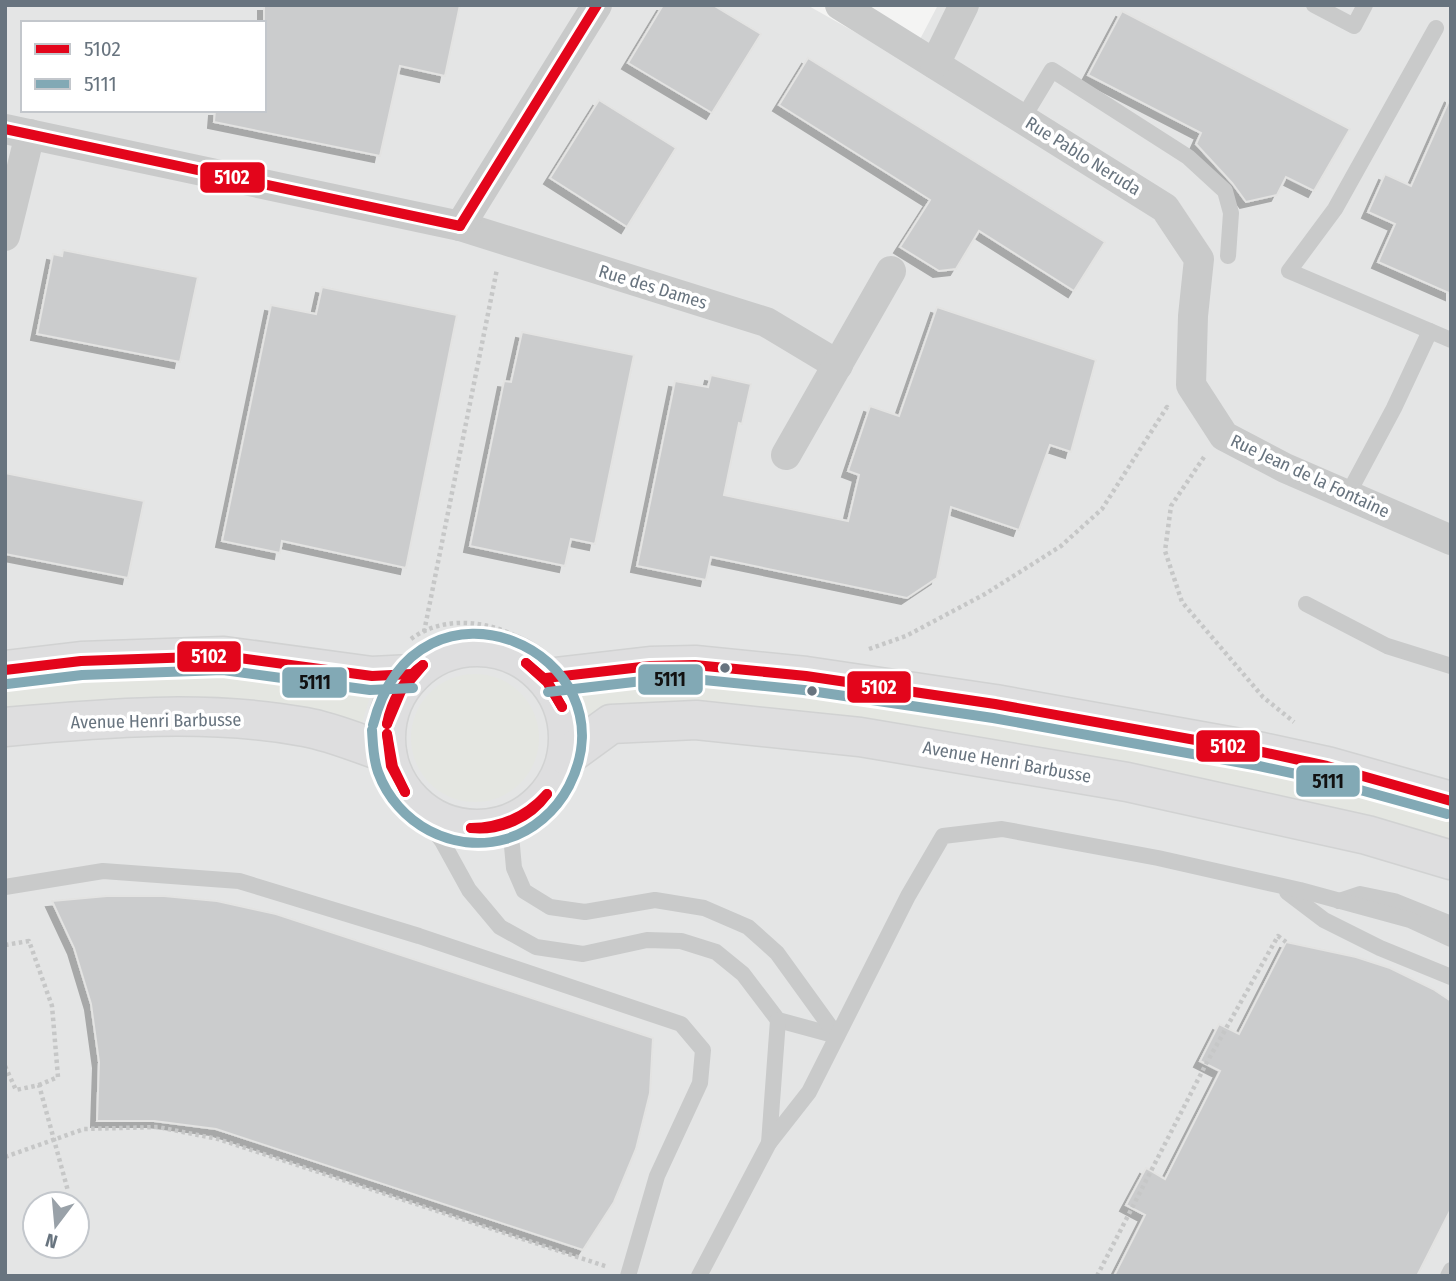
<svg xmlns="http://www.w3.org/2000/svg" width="1456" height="1281" viewBox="0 0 1456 1281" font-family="'Fira Sans Condensed',sans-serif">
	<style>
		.built { fill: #e4e5e5; fill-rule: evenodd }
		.green { fill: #e4e6e1 }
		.building { fill: #cbcccd; stroke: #e3e3e2; stroke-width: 2; filter: url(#shadow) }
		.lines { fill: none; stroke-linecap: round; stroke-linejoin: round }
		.primary-casing { stroke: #d1d2d2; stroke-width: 41 }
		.path { stroke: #c6c7c7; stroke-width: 4.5; stroke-dasharray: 3.5 3.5; stroke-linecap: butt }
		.service { stroke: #c9caca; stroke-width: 16 }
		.minor { stroke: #c9caca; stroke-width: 30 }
		.primary { stroke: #dededf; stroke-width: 38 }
		.bus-1-casing { stroke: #fff; stroke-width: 16 }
		.bus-2-casing { stroke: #fff; stroke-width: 16 }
		.bus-1 { stroke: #e3051b; stroke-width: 10 }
		.bus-2 { stroke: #82a9b5; stroke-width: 10 }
		.bus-dot { fill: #68747f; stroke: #fff; stroke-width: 2.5 }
		.labels { text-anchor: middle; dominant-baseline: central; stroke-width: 7; stroke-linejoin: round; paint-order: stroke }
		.street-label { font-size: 18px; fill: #68747f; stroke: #fff }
		.line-badge { stroke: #fff; stroke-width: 2.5 }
		.badge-label { font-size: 19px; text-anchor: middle; font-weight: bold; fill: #fff }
		.pale-badge-label { font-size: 19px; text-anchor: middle; font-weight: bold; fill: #111 }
	</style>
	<defs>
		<filter id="shadow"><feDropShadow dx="-6" dy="6" stdDeviation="0" flood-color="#0004"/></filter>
	</defs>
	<rect width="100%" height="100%" fill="#f4f4f3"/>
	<path class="built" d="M 5,5 L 807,5 L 908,62 L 938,5 L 1451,5 L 1451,1276 L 5,1276 ZM 23,23 L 264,23 L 264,110 L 23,110 ZM 35,1204 L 77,1204 L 77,1246 L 35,1246 Z"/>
	<g class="green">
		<path d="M 250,674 L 315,689 L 370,697 L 361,726 L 245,699 L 134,697 L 5,708 L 5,687 L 56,681 Z"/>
		<circle cx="475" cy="738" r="64"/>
		<path d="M 708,682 C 776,690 844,696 912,707 C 1093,733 1275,769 1451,816 L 1451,841 L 627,708 L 577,724 L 566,690 Z"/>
	</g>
	<g class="building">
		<path d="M 264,5 L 460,5 L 445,76 L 400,66 L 380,156 L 214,122 L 215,110 L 264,110 Z"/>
		<path d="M 663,5 L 713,5 L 761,34 L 712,113 L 628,63 Z"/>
		<path d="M 1122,11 L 1350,129 L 1314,191 L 1286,177 L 1277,195 L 1246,202 L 1232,183 L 1196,144 L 1201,133 L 1088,75 Z"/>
		<path d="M 808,58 L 1105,242 L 1074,291 L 979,231 L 956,269 L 939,271 L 900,247 L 930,200 L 779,105 Z"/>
		<path d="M 1451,96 L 1451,294 L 1378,262 L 1395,224 L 1368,212 L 1385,174 L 1411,186 Z"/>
		<path d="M 599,100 L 676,148 L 627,227 L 550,178 Z"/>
		<path d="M 63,250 L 198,277 L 180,362 L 37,334 L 53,254 L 62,256 Z"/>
		<path d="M 322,287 L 457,315 L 406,568 L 282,541 L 280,553 L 222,541 L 271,305 L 316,314 Z"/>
		<path d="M 937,307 L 1096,360 L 1071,452 L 1050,445 L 1019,530 L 951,507 L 937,578 L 907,598 L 711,557 L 706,580 L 637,566 L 675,381 L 708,387 L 711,375 L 751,384 L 742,424 L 739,423 L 724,495 L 848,521 L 859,475 L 848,471 L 870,406 L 899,416 Z"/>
		<path d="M 522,332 L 634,355 L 595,544 L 571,539 L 565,566 L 470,546 L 504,381 L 511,382 Z"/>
		<path d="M 5,473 L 144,501 L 128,578 L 5,554 Z"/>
		<path d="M 107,896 L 164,896 L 217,901 L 276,914 L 653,1038 L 650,1093 L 636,1149 L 614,1202 L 583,1250 L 216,1129 L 154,1121 L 97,1121 L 99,1062 L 91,1004 L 74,948 L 52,901 Z"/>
		<path d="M 1286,942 L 1356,957 L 1390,968 L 1433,989 L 1451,1001 L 1451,1209 L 1417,1276 L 1114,1276 L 1145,1215 L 1126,1205 L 1146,1168 L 1165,1179 L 1220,1071 L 1200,1061 L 1219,1024 L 1239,1034 Z"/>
	</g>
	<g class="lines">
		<g class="primary-casing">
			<g id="primary">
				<circle cx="477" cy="738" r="91"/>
				<path d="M 5,670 L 81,661 L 224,656 L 372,676 L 412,674"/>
				<path d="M 546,678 L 650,666 L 695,665 L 806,676 L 995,704 L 1262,752 L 1327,766 L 1451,801"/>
				<path d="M 5,727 C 104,718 207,709 305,727 C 333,732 360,744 387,753"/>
				<path d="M 567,756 L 611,724 L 696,720 L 860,737 L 1127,782 L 1367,835 L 1451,860"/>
			</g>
		</g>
		<g class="path">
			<path d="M 1204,457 L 1171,506 L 1165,551 L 1182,602 L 1263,697 L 1294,722"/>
			<path d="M 424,632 L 497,269"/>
			<path d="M 411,639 C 447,612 500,622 534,647"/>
			<path d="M 869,649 L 906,636 L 985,594 L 1061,546 L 1102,509 L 1167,407 L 1168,409"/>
			<path d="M 5,945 L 29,941 L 52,1006 L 58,1077 L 39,1085"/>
			<path d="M 5,1066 L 16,1090 L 39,1085 L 68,1191"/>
			<path d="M 5,1157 L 84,1129 L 158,1127 L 218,1139 L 608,1267"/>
			<path d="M 1097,1276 L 1206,1064 L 1278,936 L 1286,942"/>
		</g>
		<g class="service">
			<path d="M 1314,5 L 1354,26 L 1365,5"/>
			<path d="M 1023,118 L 1052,70 L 1188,157 L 1225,191 L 1231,213 L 1228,256"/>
			<path d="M 1430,331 L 1289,271 L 1335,209 L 1436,28"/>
			<path d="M 1347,496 L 1394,408 L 1430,331 L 1451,340"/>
			<path d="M 1306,604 L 1387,646 L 1451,666"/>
			<path d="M 418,808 L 442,841 L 469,890 L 500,927 L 536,947 L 583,954 L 647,940 L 681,941 L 716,952 L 743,974 L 778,1020 L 837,1036"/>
			<path d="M 510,824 L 514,868 L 524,891 L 550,907 L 585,912 L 655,900 L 704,908 L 748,927 L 777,953 L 837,1036"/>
			<path d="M 5,887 L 103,871 L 239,881 L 419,936 L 681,1024 L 703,1050 L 700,1083 L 657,1176 L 628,1276"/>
			<path d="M 1287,892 L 1324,920 L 1380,948 L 1451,977"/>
			<path d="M 1339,901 L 1360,894 L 1394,901 L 1451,924"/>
			<path d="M 769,1143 L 778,1020"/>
			<path d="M 699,1276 L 769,1143 L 809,1092 L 908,896 L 943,836 L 1002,829 L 1158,858 L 1300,890 L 1410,920 L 1451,939"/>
			<path d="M 1448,1276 L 1451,1270"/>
		</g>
		<g class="minor">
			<path d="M 840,5 L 1165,208 L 1199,259 L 1193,316 L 1191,385 L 1224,436 L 1285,468 L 1451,540"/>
			<path d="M 935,64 L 964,5"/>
			<path d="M 5,129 L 460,226 L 766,322 L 838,365"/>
			<path d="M 460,226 L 597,5"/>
			<path d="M 5,236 L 30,134"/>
			<path d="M 786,455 L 891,271"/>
		</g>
		<use href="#primary" class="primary"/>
		<g class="bus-1-casing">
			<g id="bus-1">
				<path d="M 5,129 L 460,226"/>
				<path d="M 460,226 L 597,5"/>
				<path d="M 526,663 L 547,681 L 562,707"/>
				<path d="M 526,663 L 547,682 L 562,707"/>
				<path d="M 5,670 L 81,661 L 224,656 L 372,676 L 412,674"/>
				<path d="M 546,678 L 650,666 L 695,665 L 806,676 L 995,704 L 1262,752 L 1327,766 L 1451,801"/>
				<path d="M 387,724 C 391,702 404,678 423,665"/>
				<path d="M 387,724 L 401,691 L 423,665"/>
				<path d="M 387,734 L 393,767 L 405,792"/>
				<path d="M 387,734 L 391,766 L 405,792"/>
				<path d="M 471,828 C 500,831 530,818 547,794"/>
				<path d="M 471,828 C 502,828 526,817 547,794"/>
			</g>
		</g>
		<g class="bus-2-casing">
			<g id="bus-2">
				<path d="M 7,684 L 82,675 L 223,670 L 370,690 L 413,688"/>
				<path d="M 548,692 L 651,680 L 694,679 L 804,690 L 993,718 L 1259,766 L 1324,780 L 1447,814"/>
				<path d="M 372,730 C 373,745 373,758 378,772 C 397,824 453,854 506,839 C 533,831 556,811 569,786 C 637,652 417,554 373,725"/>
			</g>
		</g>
		<use href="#bus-1" class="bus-1"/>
		<use href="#bus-2" class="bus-2"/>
	</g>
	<g class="bus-dot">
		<circle cx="725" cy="668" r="6"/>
		<circle cx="812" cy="691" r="6"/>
	</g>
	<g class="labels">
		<g class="street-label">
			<text transform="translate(1083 156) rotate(32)">Rue Pablo Neruda</text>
			<text transform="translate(653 287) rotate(17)">Rue des Dames</text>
			<text transform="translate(1310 476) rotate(25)">Rue Jean de la Fontaine</text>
			<text transform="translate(156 721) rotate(-1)">Avenue Henri Barbusse</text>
			<text transform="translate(1007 762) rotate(10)">Avenue Henri Barbusse</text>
		</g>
	</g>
	<g class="line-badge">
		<rect x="199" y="161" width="67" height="33" rx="7" fill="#e3051b"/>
		<rect x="176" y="640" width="66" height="33" rx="7" fill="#e3051b"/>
		<rect x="637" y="663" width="67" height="33" rx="7" fill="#82a9b5"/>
		<rect x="281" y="666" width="67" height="33" rx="7" fill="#82a9b5"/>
		<rect x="846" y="670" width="66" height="34" rx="7" fill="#e3051b"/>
		<rect x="1195" y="729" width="66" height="34" rx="7" fill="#e3051b"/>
		<rect x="1295" y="764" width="66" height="34" rx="7" fill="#82a9b5"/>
	</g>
	<g class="badge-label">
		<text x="232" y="184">5102</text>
		<text x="209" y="663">5102</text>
		<text x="879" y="694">5102</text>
		<text x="1228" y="753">5102</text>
	</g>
	<g class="pale-badge-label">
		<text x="670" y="686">5111</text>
		<text x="315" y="689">5111</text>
		<text x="1328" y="788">5111</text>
	</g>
	<rect width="1456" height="1281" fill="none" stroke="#68747f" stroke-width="14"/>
	<rect x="21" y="21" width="245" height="91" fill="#ffffff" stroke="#c3c7cc" stroke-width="2"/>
	<rect x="35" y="44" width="35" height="10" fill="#e3051b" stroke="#c3c7cc" stroke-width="2"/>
	<text x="84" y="56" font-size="21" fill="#68747f">5102</text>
	<rect x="35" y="79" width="35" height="10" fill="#82a9b5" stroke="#c3c7cc" stroke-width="2"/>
	<text x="84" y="91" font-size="21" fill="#68747f">5111</text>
	<g transform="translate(56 1225) rotate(196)"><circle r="33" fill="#ffffff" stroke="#c3c7cc" stroke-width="2"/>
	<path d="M0-5L12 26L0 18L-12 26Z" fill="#99a1a8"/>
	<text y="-10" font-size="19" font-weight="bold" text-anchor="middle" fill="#68747f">N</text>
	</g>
</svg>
